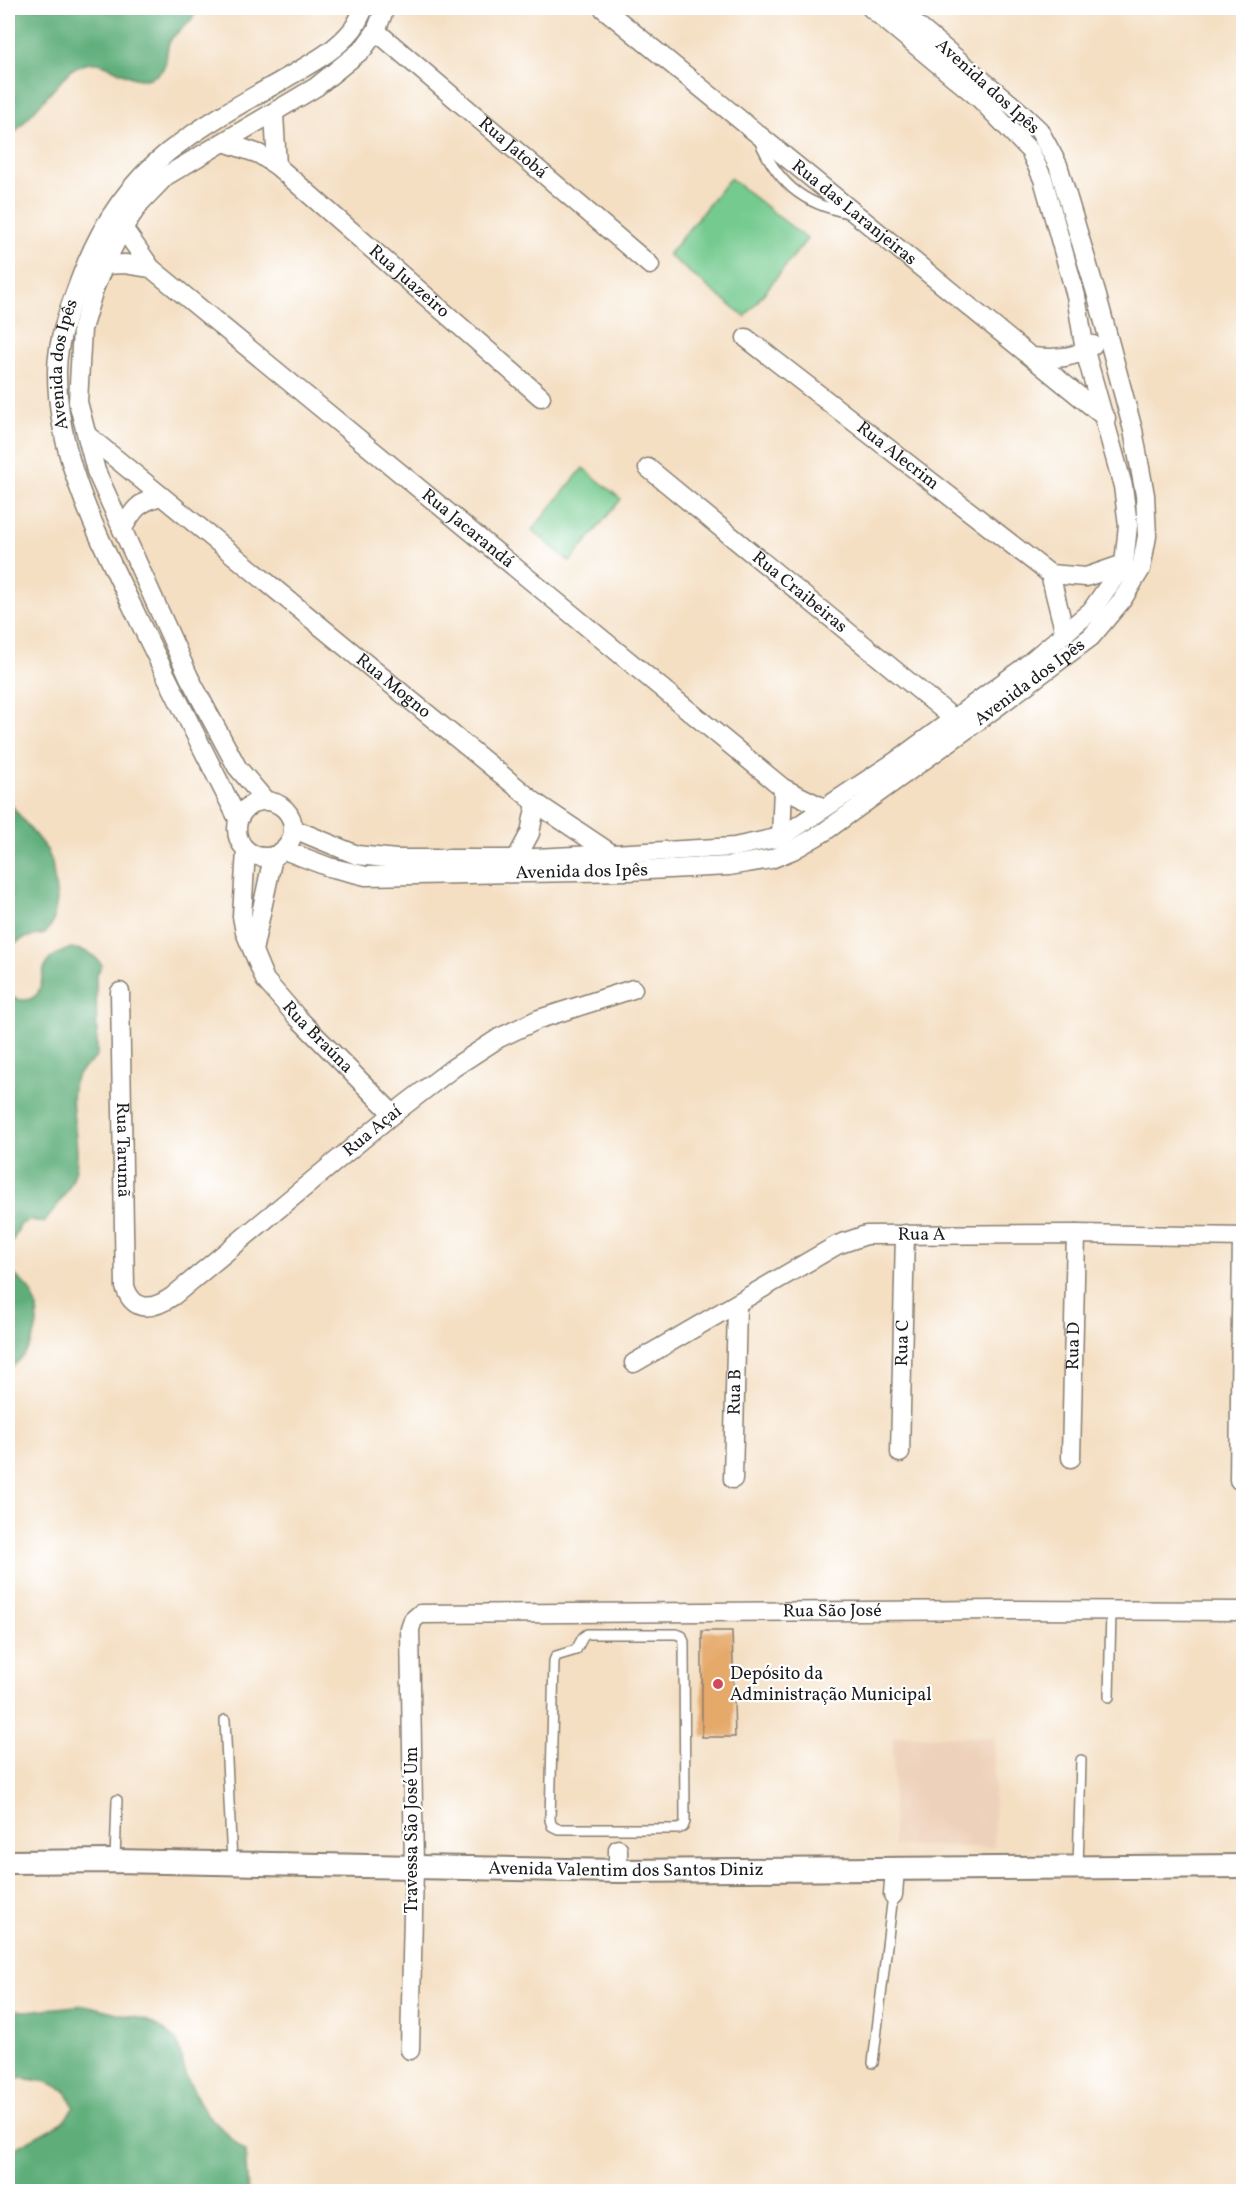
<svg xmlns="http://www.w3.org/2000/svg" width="1251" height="2199" viewBox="0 0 1251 2199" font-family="Vollkorn,serif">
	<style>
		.built { fill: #eed1ba }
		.green { fill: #74ca8f; stroke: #487356; stroke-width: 1.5 }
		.forest { fill: #5fae7a; stroke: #3e654b; stroke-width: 1.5 }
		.building { fill: #e5a96b }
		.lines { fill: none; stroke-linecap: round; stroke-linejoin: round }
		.service-casing { stroke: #887e70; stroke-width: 12 }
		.minor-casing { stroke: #887e70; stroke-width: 21 }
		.tertiary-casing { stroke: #887e70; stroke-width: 26 }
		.service { stroke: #fff; stroke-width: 9 }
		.minor { stroke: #fff; stroke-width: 18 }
		.tertiary { stroke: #fff; stroke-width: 22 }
		.poi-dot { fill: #d1495b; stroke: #fff; stroke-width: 2 }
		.labels { text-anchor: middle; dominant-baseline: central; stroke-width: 4.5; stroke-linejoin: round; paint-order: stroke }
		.street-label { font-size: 18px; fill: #1c1c1c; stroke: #fff }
		.poi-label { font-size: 18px; fill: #1c1c1c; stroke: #fff; text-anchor: start }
	</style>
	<rect width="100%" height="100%" fill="#fff"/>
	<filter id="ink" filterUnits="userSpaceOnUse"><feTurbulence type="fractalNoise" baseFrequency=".0167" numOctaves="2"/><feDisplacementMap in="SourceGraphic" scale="12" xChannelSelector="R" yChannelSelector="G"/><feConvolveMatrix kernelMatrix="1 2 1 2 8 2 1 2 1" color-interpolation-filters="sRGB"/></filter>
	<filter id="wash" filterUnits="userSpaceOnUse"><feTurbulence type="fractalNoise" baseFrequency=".008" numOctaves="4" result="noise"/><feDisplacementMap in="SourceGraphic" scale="24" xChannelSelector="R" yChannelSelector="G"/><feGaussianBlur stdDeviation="1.35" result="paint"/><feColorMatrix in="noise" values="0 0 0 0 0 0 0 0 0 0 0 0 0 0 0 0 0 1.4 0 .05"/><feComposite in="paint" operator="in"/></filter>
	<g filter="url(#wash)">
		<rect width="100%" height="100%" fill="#f4dfc3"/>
		<path class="built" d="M 893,1736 L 994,1737 L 994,1847 L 893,1846 Z"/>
		<g class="green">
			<path d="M 730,178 L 807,239 L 745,317 L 668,255 Z"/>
			<path d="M 583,468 L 621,499 L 570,562 L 532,530 Z"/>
		</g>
		<g class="forest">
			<path d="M 8,8 L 199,8 C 196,12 193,19 188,23 C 182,30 173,34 169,43 C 165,54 169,65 159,73 C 139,90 118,67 98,63 C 88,62 80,66 71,70 L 8,140 Z"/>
			<path d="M 8,801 L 47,850 L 52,862 L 57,899 L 53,923 L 45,934 C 29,937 16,937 8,953 Z"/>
			<path d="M 71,948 C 85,950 93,953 102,965 L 96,976 L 97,1057 C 90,1063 81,1069 77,1076 C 64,1097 83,1145 75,1172 C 70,1192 55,1208 44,1223 L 32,1220 L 21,1224 C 14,1236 6,1254 10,1268 C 13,1276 24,1282 29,1289 C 48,1318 33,1352 8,1370 L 8,993 C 13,998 16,1000 24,1000 C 48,999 37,970 50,959 C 55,954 64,951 71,948 Z"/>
			<path d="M 85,2005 L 146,2020 L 164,2030 L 177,2042 L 187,2078 L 204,2111 L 245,2152 L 248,2191 L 8,2191 L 8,2152 L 63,2122 L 74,2107 L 65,2090 L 47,2082 L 8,2076 L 8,2010 L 27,2011 Z"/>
		</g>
		<g id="blocks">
			<path class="building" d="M 702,1631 L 732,1631 L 735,1737 L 702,1737 Z"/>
		</g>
	</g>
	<g filter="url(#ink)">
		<use href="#blocks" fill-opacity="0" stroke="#887e70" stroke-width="1.5"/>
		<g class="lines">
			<g class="service-casing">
				<g id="service">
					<path d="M 758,138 C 777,182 801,204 849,213"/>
					<path d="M 587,1634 L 676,1634 L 682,1636 L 684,1642 L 685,1822 L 683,1827 L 678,1829 L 558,1829 L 552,1826 L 550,1820 L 554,1661 L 556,1656 L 576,1650 L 583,1637 Z"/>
					<path d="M 1109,1697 L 1111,1610"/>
					<path d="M 225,1720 L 232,1862"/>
					<path d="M 115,1860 L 117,1800"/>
					<path d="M 1078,1868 L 1081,1760"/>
					<path d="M 873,2063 L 893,1895"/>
				</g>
			</g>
			<g class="minor-casing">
				<g id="minor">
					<path id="s1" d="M 603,8 L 1106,418"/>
					<path id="s2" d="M 376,31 L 650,265"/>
					<path d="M 274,114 L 277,166"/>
					<path id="s3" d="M 224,142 L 259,154 L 277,166 L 541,397"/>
					<path id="s4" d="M 123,228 L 151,268 L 783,788 L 824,808"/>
					<path d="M 104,265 L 125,264 L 151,268"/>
					<path id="s5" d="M 746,338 L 1050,574 L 1086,577 L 1124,564"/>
					<path d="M 1032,357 C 1055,359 1075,359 1093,345"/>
					<path id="s6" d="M 87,435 L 536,803 L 615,856"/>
					<path id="s7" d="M 648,468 L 953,718"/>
					<path d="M 122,530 C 133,510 138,502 161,496"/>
					<path d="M 1050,574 L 1065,634"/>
					<path d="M 265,800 L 237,767 L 189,677 L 96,471 L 78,402 L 82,329 L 94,289 L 104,265 L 123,228 L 140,203 L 166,176 L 316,87 L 363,49 L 376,31 L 385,8"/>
					<circle cx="265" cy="829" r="28"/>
					<path id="s8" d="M 238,819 C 202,748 166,677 132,606 C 96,531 57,457 57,372 C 57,338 71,303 83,272 C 101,225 128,184 168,152 C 203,125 242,103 281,81 C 306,66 334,53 353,29 C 357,23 361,15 364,8"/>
					<path d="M 294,829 L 357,855 L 396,859 L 515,859 L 613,854 L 734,847 L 781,837 L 896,761 L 1023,668 L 1091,611 L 1124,564 L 1128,525 L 1123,486 L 1085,351 L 1076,296 L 1043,179 L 1030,151 L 980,99 L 871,8"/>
					<path d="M 781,837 L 783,788"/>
					<path id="s9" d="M 246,850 L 242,916 L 245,932 L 265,980 L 297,1017 L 393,1114"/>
					<path id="s10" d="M 284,850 L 329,867 L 366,876 L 628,871 L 729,866 L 771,859 L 793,850 L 824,832 L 970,727 L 1091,637 L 1122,600 L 1141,569 L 1147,536 L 1145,495 L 1133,430 L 1097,296 L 1058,165 L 1039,130 L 1019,111 L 896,8"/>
					<path d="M 513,865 L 530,833 L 536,803"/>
					<path d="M 253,951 L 273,857"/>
					<path id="s11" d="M 120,992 L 125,1287 C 134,1313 153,1310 173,1296 L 393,1114 L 453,1068 L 499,1038 L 539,1019 L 633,989"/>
					<path id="s12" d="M 634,1363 L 837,1245 L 866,1235 L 1076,1234 L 1244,1237"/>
					<path id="s13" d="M 900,1453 L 905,1234"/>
					<path id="s14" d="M 1071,1458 L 1076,1234"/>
					<path id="s15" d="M 733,1479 L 737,1305"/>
					<path d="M 1239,1480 L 1242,1237"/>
					<path d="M 618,1849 L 618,1871"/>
					<path d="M 893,1895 L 895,1868"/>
					<path id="s16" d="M 410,2050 L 414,1867 L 410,1629 L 413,1620 L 420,1614 L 1005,1610 L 1244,1611"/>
				</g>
			</g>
			<g class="tertiary-casing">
				<g id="tertiary">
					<path id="s17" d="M 8,1862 L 115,1861 L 618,1871 L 1244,1866"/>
				</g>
			</g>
			<use href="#service" class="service"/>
			<use href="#minor" class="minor"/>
			<use href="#tertiary" class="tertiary"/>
		</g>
	</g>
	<circle class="poi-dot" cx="718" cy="1684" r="6"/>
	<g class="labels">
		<g class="street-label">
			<text transform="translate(987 87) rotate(42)">Avenida dos Ipês</text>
			<text stroke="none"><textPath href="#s2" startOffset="180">Rua Jatobá</textPath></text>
			<text stroke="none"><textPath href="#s1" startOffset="324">Rua das Laranjeiras</textPath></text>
			<text stroke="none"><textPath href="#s3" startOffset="234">Rua Juazeiro</textPath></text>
			<text stroke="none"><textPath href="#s8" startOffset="494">Avenida dos Ipês</textPath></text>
			<text stroke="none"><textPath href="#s5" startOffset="192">Rua Alecrim</textPath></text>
			<text stroke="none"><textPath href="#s4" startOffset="459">Rua Jacarandá</textPath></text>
			<text stroke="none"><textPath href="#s7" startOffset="196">Rua Craibeiras</textPath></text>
			<text stroke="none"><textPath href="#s10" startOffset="806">Avenida dos Ipês</textPath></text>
			<text stroke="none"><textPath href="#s6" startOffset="396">Rua Mogno</textPath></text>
			<text stroke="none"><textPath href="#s10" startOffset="302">Avenida dos Ipês</textPath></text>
			<text stroke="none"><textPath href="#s9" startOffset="212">Rua Braúna</textPath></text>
			<text stroke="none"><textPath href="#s11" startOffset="614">Rua Açaí</textPath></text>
			<text stroke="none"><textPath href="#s11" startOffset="158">Rua Tarumã</textPath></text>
			<text stroke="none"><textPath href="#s12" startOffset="321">Rua A</textPath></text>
			<text stroke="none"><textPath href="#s13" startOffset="110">Rua C</textPath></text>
			<text stroke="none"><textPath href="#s14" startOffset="112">Rua D</textPath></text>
			<text stroke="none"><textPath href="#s15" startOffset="87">Rua B</textPath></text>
			<text stroke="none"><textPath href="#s16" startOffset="852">Rua São José</textPath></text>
			<text transform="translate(412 1830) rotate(-90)">Travessa São José Um</text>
			<text stroke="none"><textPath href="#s17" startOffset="618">Avenida Valentim dos Santos Diniz</textPath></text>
		</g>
		<g class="poi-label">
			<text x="730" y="1674">Depósito da<tspan x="730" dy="21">Administração Municipal</tspan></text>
		</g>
	</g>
	<rect width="1251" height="2199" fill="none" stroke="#fff" stroke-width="30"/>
</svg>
